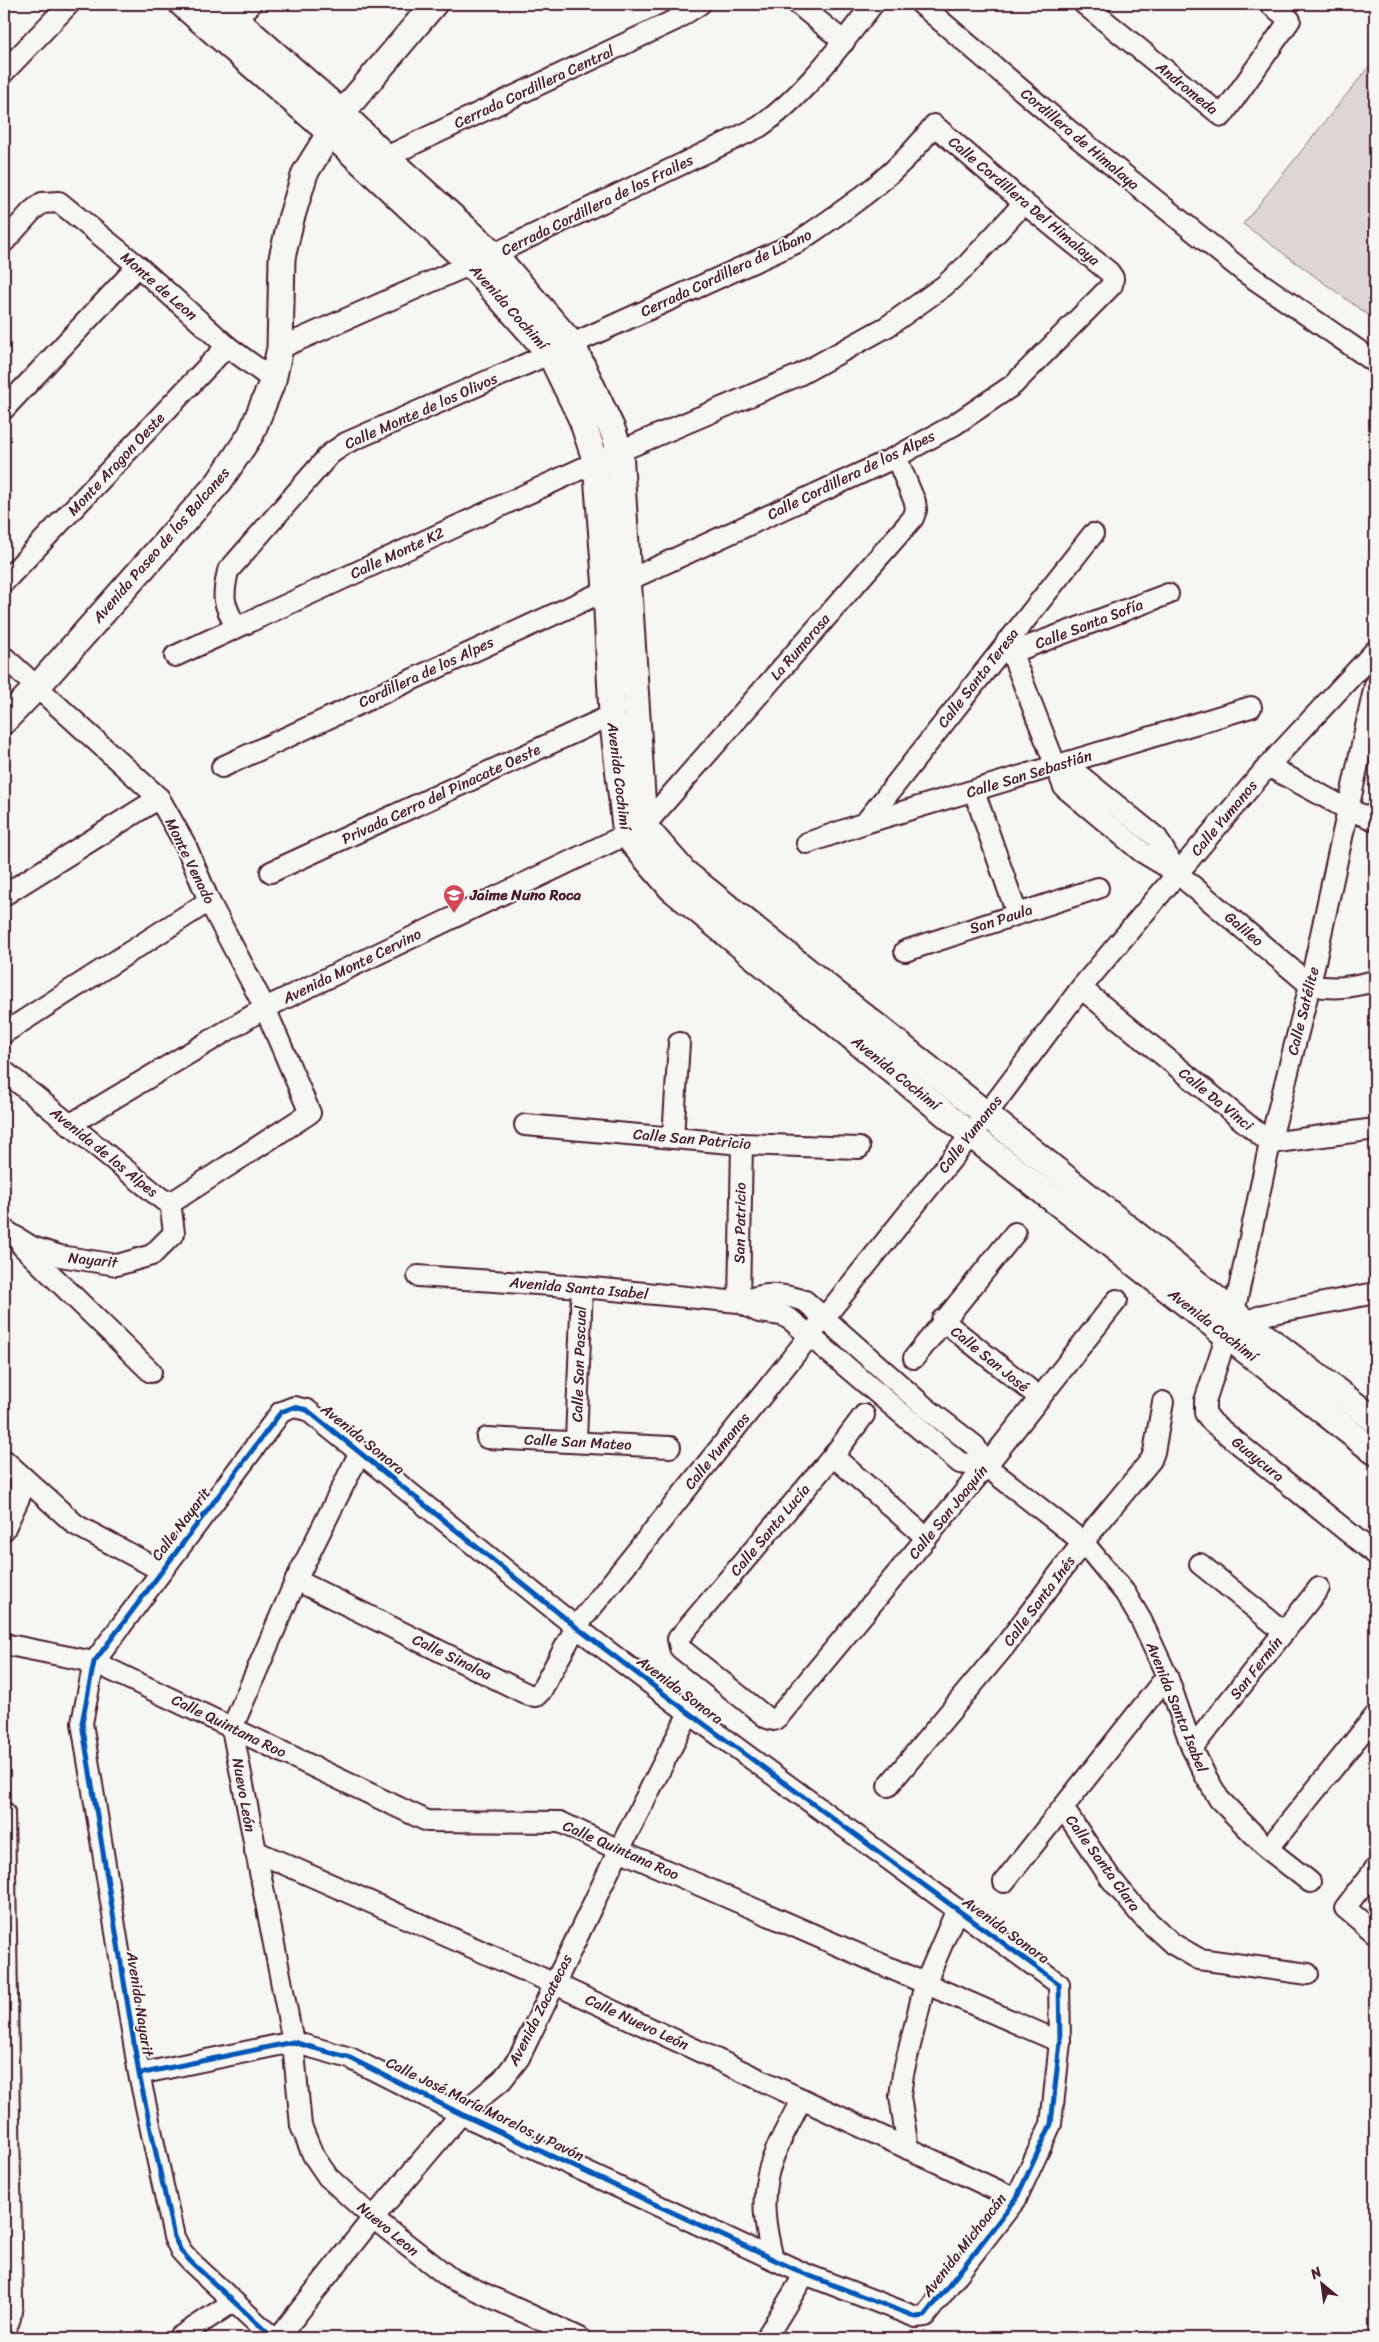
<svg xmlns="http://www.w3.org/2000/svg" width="1379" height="2342" viewBox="0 0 1379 2342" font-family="Sriracha,sans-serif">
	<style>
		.green { fill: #ddd6d5; stroke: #947a80 }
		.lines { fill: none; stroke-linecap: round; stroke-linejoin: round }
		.minor-casing { stroke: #4a1f2b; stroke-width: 24 }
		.tertiary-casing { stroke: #4a1f2b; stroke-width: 29 }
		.minor { stroke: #f6f6f2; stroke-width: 20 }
		.tertiary { stroke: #f6f6f2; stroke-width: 25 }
		.cycleway-casing { stroke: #f6f6f2; stroke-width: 8 }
		.cycleway { stroke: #0057b8; stroke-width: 5 }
		.labels { text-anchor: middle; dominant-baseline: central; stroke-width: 4; stroke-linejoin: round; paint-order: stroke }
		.street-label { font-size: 15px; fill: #4a1f2b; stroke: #f6f6f2 }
		.poi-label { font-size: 15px; font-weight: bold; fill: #4a1f2b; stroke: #f6f6f2; text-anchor: start }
	</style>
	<rect width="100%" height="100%" fill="#f6f6f2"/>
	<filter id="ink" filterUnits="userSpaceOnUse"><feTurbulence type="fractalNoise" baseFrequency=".02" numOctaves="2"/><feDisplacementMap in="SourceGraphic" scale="10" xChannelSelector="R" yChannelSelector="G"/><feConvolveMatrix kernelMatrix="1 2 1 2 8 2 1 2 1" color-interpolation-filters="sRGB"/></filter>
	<g filter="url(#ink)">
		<path class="green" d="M 1375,59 L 1375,320 L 1243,224 Z"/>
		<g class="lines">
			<g class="minor-casing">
				<g id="minor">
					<path d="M 798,4 L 844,42"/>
					<path d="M 921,4 L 1066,128 L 1243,271 L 1375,362"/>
					<path d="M 1084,4 L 1222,116 L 1290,20 L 1270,4"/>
					<path d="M 237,19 L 251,4"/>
					<path d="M 4,72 L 69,4"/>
					<path d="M 375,165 L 386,157 L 675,20 L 700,4"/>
					<path d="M 4,242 L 32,211 L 42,203 L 59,202 L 138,266 L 227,346 L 273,380"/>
					<path d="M 280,348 L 494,254 L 759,127 C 803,97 840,46 873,4"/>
					<path d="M 4,409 L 138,266"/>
					<path d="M 4,582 L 227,346"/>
					<path d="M 1007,641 L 1064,787 L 1142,852 L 1177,873 L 1310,985 C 1336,990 1350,987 1375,981"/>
					<path d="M 1011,653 L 1168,594"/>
					<path d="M 175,656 L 620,451 L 799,375 L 888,326 L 944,286 L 967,265 L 1024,203"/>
					<path d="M 4,657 L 159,798 L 186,846 L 209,901 L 265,1008 L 310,1113 L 177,1199 L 170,1201 L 163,1200 L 4,1071"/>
					<path d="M 1375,685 L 1310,985 L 1270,1143 L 1234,1313 L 1205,1401 L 1205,1413 L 1213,1423 L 1375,1554"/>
					<path d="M 1056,765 L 1078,774 L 1157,838 L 1176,871"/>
					<path d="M 1268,766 L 1347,809 L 1375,820"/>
					<path d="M 222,767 L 896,457 L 954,425 L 1013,385 L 1112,285 L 1113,278 L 1109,272 L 1024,203 L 934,125 C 897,176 849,207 798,242 L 572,344 L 346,443 L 330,454 L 228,571 C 222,598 223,603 236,627"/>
					<path d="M 974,791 L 1017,914"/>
					<path d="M 865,823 L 1093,534"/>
					<path d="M 807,843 L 865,823 L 1251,707"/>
					<path d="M 271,872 L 612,715"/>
					<path d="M 4,895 L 159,798"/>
					<path d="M 905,951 L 1098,888"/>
					<path d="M 1081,988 L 1270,1143 L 1375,1129"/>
					<path d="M 4,1033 L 209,901"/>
					<path d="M 69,1125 L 265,1008 L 644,826 L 913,518 L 916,510 L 915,502 L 896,457"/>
					<path d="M 525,1125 L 742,1144 L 859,1148"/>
					<path d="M 673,1138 L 679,1043"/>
					<path d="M 6,1231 L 32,1247 L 60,1256 L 117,1265 L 152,1255 L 174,1233 L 170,1201"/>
					<path d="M 22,1246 L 151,1372"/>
					<path d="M 418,1276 L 582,1287 L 739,1302 L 759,1312 L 782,1315 L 791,1320 L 960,1463 L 986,1466"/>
					<path d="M 739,1302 C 766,1293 777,1292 805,1301 L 926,1408 L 975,1446 L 986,1466 L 1083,1542 L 1125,1593 L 1141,1620 L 1167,1676 L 1192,1748 L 1205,1775 L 1219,1799 L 1268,1849 L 1310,1882"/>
					<path d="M 739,1302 L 742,1144"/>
					<path d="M 942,1320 L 1039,1397"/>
					<path d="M 1237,1329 L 1246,1322 L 1263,1315 L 1375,1293"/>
					<path d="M 914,1358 L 1015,1233"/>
					<path d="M 864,1415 L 833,1456 L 678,1639 L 680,1648 L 767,1718 L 774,1720 L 779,1716 L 986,1466 L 1117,1300"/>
					<path d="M 487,1438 L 670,1447"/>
					<path d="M 576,1441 L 582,1287"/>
					<path d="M 360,1452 L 296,1580 L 232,1728 L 293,2042 L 301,2126 L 313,2155 L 328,2177 L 373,2218 L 450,2278 L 580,2338"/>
					<path d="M 833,1456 L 927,1538"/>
					<path d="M 4,1460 L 76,1525 L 162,1571"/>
					<path d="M 4,1530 L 20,1496 L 21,1476"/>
					<path d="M 1200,1564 L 1284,1632"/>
					<path d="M 296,1580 L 529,1695 L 536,1696 L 541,1691 L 576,1627 L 971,1135 L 1081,988 L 1268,766 L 1375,651"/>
					<path d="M 4,1644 L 94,1662 L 427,1821 L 560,1822 L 619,1850 L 1060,2042"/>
					<path d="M 1192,1748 L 1319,1588"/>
					<path d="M 888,1786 L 1004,1647 L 1083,1542 L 1151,1460 L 1154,1452 L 1163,1402"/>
					<path d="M 1063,1808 L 1111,1879 L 1142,1916 L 1173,1944 L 1199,1959 L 1308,1974"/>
					<path d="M 4,1812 L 12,2304 L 10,2318 L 4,2333"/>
					<path d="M 1268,1849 L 1375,1716"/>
					<path d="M 255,1851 L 555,1984 L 1016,2199"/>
					<path d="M 1375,1869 L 1345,1908 L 1375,1933"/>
					<path d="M 1004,1882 L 1167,1676"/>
					<path d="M 139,2074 L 293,2042 L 350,2058 L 461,2114 L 805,2274 L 916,2317 L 925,2316 L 1016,2199 L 1051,2124 L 1060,2042 L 1059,1984 L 689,1713 L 576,1627 L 307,1410 L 294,1407 L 281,1412 L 94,1662 L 82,1723 L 139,2074 L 174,2237 L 181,2251 L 191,2262 L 273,2338"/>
					<path d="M 908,2149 L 900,2096 L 903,2074 L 925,1984 L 957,1909"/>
					<path d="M 773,2259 C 754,2185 768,2163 802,2099"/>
					<path d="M 178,2338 L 233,2302"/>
					<path d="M 278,2338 L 373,2218 L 461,2114 L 502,2080 L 519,2058 L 619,1850 L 689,1713"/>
					<path d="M 766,2338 L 805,2274"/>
				</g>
			</g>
			<g class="tertiary-casing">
				<g id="tertiary">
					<path d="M 182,4 L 329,132 L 471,265 L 550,354 L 582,420 L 596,462 L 606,589 L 612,715 L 626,835 L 671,888 L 971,1135 L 1375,1452"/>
					<path d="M 218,4 L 342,113 L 386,157 L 494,254 L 572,344 L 612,429 L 620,451 L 644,826 L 684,872 L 1234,1313 L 1375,1420"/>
					<path d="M 4,721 L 38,686 L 219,482 L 251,434 L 273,380 L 280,348 L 282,258 L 291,219 L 305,173 L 342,113 L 434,4"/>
				</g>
			</g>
			<use href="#minor" class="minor"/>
			<use href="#tertiary" class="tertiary"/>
			<g class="cycleway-casing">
				<path id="cycleway" d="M 139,2074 L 293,2042 L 350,2058 L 461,2114 L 805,2274 L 916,2317 L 925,2316 L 1016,2199 L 1051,2124 L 1060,2042 L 1059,1984 L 689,1713 L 576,1627 L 307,1410 L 294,1407 L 281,1412 L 94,1662 L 82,1723 L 139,2074 L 174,2237 L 181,2251 L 191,2262 L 273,2338"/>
			</g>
			<use href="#cycleway" class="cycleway"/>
		</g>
	</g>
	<defs>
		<g id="school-pin" transform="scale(1.125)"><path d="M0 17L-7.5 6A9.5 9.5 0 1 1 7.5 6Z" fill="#d1495b" stroke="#f6f6f2"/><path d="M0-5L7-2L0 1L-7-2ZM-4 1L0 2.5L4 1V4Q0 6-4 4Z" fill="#fff"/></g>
	</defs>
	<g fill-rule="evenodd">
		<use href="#school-pin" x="454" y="895"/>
	</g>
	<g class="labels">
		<g class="street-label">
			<text transform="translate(534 87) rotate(-25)">Cerrada Cordillera Central</text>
			<text transform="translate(1187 88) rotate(39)">Andromeda</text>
			<text transform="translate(1080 139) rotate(40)">Cordillera de Himalaya</text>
			<text transform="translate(1024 201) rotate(40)">Calle Cordillera Del Himalaya</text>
			<text transform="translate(597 205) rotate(-26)">Cerrada Cordillera de los Frailes</text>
			<text transform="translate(726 273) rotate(-25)">Cerrada Cordillera de Líbano</text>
			<text transform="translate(159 286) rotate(41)">Monte de Leon</text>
			<text transform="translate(509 307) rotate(48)">Avenida Cochimí</text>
			<text transform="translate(421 411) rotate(-24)">Calle Monte de los Olivos</text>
			<text transform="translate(116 464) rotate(-47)">Monte Aragon Oeste</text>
			<text transform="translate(851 475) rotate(-26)">Calle Cordillera de los Alpes</text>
			<text transform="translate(161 545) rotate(-49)">Avenida Paseo de los Balcanes</text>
			<text transform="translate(397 553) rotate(-25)">Calle Monte K2</text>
			<text transform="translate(1089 624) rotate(-21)">Calle Santa Sofía</text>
			<text transform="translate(800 647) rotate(-49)">La Rumorosa</text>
			<text transform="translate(426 672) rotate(-25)">Cordillera de los Alpes</text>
			<text transform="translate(978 678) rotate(-52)">Calle Santa Teresa</text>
			<text transform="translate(1029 774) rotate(-17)">Calle San Sebastián</text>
			<text transform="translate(619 776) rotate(83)">Avenida Cochimí</text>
			<text transform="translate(441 794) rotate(-25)">Privada Cerro del Pinacate Oeste</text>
			<text transform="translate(1224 818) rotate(-50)">Calle Yumanos</text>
			<text transform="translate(190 861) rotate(64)">Monte Venado</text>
			<text transform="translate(1001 919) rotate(-18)">San Paula</text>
			<text transform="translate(1244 929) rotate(40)">Galileo</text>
			<text transform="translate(352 966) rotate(-26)">Avenida Monte Cervino</text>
			<text transform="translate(1303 1011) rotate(-76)">Calle Satélite</text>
			<text transform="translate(896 1073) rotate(39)">Avenida Cochimí</text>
			<text transform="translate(1216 1099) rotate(39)">Calle Da Vinci</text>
			<text transform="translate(970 1134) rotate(-52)">Calle Yumanos</text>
			<text transform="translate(692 1139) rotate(5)">Calle San Patricio</text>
			<text transform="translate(104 1152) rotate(39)">Avenida de los Alpes</text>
			<text transform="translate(740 1223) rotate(-89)">San Patricio</text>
			<text transform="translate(93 1260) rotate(6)">Nayarit</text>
			<text transform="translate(579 1288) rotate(5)">Avenida Santa Isabel</text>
			<text transform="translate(1213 1325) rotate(38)">Avenida Cochimí</text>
			<text transform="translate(990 1359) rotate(39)">Calle San José</text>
			<text transform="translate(579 1364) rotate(-88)">Calle San Pascual</text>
			<text transform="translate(363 1439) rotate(39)">Avenida Sonora</text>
			<text transform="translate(578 1442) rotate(3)">Calle San Mateo</text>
			<text transform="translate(717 1451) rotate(-51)">Calle Yumanos</text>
			<text transform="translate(1258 1459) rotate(39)">Guaycura</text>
			<text transform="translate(948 1512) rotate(-51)">Calle San Joaquín</text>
			<text transform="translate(181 1524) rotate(-53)">Calle Nayarit</text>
			<text transform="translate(770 1530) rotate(-50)">Calle Santa Lucía</text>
			<text transform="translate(1039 1601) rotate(-53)">Calle Santa Inés</text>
			<text transform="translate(452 1657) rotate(26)">Calle Sinaloa</text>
			<text transform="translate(1256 1668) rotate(-52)">San Fermín</text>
			<text transform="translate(680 1690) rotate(37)">Avenida Sonora</text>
			<text transform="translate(1177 1707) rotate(68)">Avenida Santa Isabel</text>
			<text transform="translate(229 1726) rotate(26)">Calle Quintana Roo</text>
			<text transform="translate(244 1795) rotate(80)">Nuevo León</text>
			<text transform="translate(621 1850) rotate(24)">Calle Quintana Roo</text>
			<text transform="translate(1103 1863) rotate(54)">Calle Santa Clara</text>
			<text transform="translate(1006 1930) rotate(36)">Avenida Sonora</text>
			<text transform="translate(140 2004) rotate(81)">Avenida Nayarit</text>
			<text transform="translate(540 2010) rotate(-63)">Avenida Zacatecas</text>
			<text transform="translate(637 2022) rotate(25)">Calle Nuevo León</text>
			<text transform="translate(485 2109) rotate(26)">Calle José María Morelos y Pavón</text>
			<text transform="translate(388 2229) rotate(40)">Nuevo Leon</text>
			<text transform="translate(964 2245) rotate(-52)">Avenida Michoacán</text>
		</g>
		<g class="poi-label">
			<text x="470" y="895">Jaime Nuno Roca</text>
		</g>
	</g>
	<rect width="1379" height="2342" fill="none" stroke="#f6f6f2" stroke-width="20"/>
	<rect x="10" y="10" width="1359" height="2322" fill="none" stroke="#4a1f2b" stroke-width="2" filter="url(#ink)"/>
	<g transform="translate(1322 2284) rotate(331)" stroke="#f6f6f2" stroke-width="4" paint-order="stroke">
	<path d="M0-4L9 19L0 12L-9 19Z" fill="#4a1f2b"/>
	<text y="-8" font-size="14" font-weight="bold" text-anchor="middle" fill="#4a1f2b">N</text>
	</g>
</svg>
